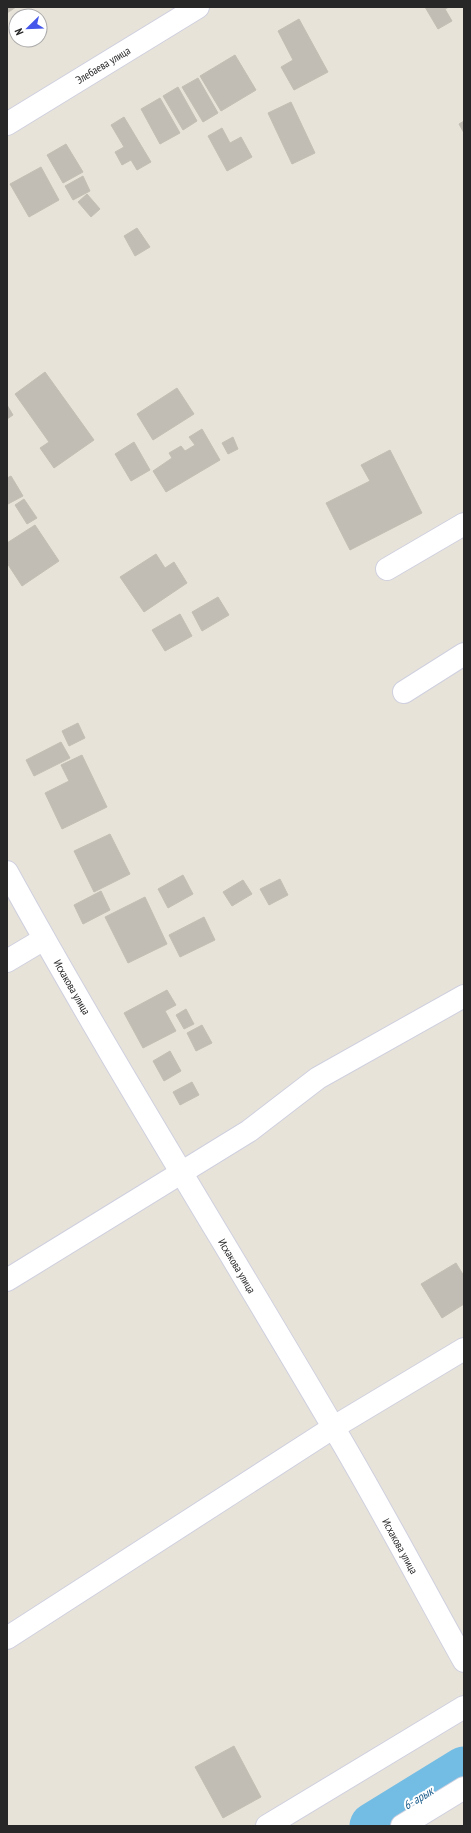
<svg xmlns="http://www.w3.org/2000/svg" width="471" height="1833" viewBox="0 0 471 1833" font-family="'PT Sans Narrow',sans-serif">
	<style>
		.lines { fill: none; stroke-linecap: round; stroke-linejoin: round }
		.river { stroke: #73bde4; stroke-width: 47 }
		.building { fill: #c1bdb5; stroke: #c3bfb3 }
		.street-casing { stroke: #cfd0df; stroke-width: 24 }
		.secondary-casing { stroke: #cfd0df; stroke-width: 24 }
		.street { stroke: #fff; stroke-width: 22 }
		.secondary { stroke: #fff; stroke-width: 22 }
		.labels { text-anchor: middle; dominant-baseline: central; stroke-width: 4; stroke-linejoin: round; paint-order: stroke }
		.street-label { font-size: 11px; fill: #272727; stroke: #fff }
		.water-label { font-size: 12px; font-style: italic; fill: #175a8a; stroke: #fff }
	</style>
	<rect width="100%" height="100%" fill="#e8e3d9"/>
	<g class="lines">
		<path class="river" d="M 373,1826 L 464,1770"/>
	</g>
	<g class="building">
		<path d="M 7,7 L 16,7 L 7,13 Z"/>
		<path d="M 425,7 L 449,7 L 445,9 L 452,21 L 438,29 Z"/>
		<path d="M 299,19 L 328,72 L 294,90 L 281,67 L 293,60 L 278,31 Z"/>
		<path d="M 235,55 L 256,90 L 221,111 L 200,76 Z"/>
		<path d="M 198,78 L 218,113 L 203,122 L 182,87 Z"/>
		<path d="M 178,87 L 197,121 L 183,130 L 163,96 Z"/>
		<path d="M 160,98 L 180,133 L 160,144 L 141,109 Z"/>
		<path d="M 291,102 L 315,153 L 292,164 L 268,113 Z"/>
		<path d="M 124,117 L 151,162 L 137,170 L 131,160 L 122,165 L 115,152 L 124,147 L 111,125 Z"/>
		<path d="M 464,121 L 464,133 L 459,124 Z"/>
		<path d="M 222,128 L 230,143 L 241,137 L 252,157 L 227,171 L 208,136 Z"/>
		<path d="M 66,144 L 83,172 L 63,183 L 47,155 Z"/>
		<path d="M 41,167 L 59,200 L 29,217 L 10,184 Z"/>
		<path d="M 83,176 L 90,191 L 73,200 L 65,186 Z"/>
		<path d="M 87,194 L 100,209 L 91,217 L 78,202 Z"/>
		<path d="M 137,228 L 150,247 L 135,256 L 124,236 Z"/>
		<path d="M 45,372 L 94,440 L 54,468 L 40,448 L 49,442 L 15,394 Z"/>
		<path d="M 177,388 L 194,414 L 153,440 L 137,414 Z"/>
		<path d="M 7,405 L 13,415 L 7,419 Z"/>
		<path d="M 202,429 L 220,460 L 166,492 L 153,471 L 172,458 L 169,453 L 181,446 L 185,451 L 195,445 L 189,437 Z"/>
		<path d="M 233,437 L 238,449 L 228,454 L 222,443 Z"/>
		<path d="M 134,442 L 150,470 L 131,481 L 115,454 Z"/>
		<path d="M 390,450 L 422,513 L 350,550 L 326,503 L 370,481 L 361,465 Z"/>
		<path d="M 11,476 L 23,496 L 8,504 L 7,478 Z"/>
		<path d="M 24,499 L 37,518 L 27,524 L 15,505 Z"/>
		<path d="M 35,525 L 59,561 L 22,586 L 7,563 L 7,543 Z"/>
		<path d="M 156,554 L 165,568 L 174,562 L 187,583 L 144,612 L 120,577 Z"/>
		<path d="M 218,597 L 229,615 L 202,631 L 192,612 Z"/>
		<path d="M 180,614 L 192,636 L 165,651 L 152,630 Z"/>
		<path d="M 78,723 L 85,738 L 69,746 L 62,731 Z"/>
		<path d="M 61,742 L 70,758 L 34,776 L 26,760 Z"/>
		<path d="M 82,755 L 107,807 L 62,829 L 45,793 L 69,781 L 61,765 Z"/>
		<path d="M 110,834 L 130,874 L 94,892 L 74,851 Z"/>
		<path d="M 183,875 L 193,894 L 168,908 L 158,889 Z"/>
		<path d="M 280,879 L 288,895 L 269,905 L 260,889 Z"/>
		<path d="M 243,880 L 252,894 L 232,906 L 223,892 Z"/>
		<path d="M 101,891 L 110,910 L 83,924 L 74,905 Z"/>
		<path d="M 145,897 L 167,944 L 128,963 L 105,917 Z"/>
		<path d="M 204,917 L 215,940 L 180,957 L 169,935 Z"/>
		<path d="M 167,990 L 176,1005 L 165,1011 L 176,1031 L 143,1048 L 124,1013 Z"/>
		<path d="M 186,1009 L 194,1024 L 184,1029 L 176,1015 Z"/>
		<path d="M 202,1025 L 212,1043 L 196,1051 L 187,1033 Z"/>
		<path d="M 170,1051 L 181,1071 L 164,1081 L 153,1061 Z"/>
		<path d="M 192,1082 L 199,1095 L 180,1105 L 173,1092 Z"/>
		<path d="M 456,1263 L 464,1276 L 464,1304 L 442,1318 L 421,1284 Z"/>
		<path d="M 234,1746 L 261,1797 L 223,1818 L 195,1767 Z"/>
	</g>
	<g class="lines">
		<g class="street-casing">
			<g id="street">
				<path d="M 387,569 L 464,524"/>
				<path d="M 404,692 L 464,654"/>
				<path d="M 7,872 C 110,1059 224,1241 332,1425 C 378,1502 420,1582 464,1661"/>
				<path d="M 7,961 L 44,939"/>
				<path d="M 7,1280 L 249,1131 L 318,1078 L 464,996"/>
				<path d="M 7,1638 L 334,1427 L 464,1349"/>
				<path d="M 267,1826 L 464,1707"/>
				<path d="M 402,1826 L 464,1788"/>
			</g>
		</g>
		<g class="secondary-casing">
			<path id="secondary" d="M 7,124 L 198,7"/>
		</g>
		<use href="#street" class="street"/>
		<use href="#secondary" class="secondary"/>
	</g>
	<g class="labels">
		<g class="street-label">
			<text transform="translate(103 65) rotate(-31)">Элебаева улица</text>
			<text transform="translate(72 987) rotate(60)">Исхакова улица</text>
			<text transform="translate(237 1266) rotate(59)">Исхакова улица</text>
			<text transform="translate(400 1546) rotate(61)">Исхакова улица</text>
		</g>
		<g class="water-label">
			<text transform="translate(418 1798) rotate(-31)">6- арык</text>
		</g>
	</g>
	<rect width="471" height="1833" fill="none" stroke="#272727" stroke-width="16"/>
	<g transform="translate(28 28) rotate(247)"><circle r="19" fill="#ffffff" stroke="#a9a9a9"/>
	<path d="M0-3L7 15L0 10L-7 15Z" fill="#4457ea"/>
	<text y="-6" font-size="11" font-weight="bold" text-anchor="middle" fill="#272727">N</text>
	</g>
</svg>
